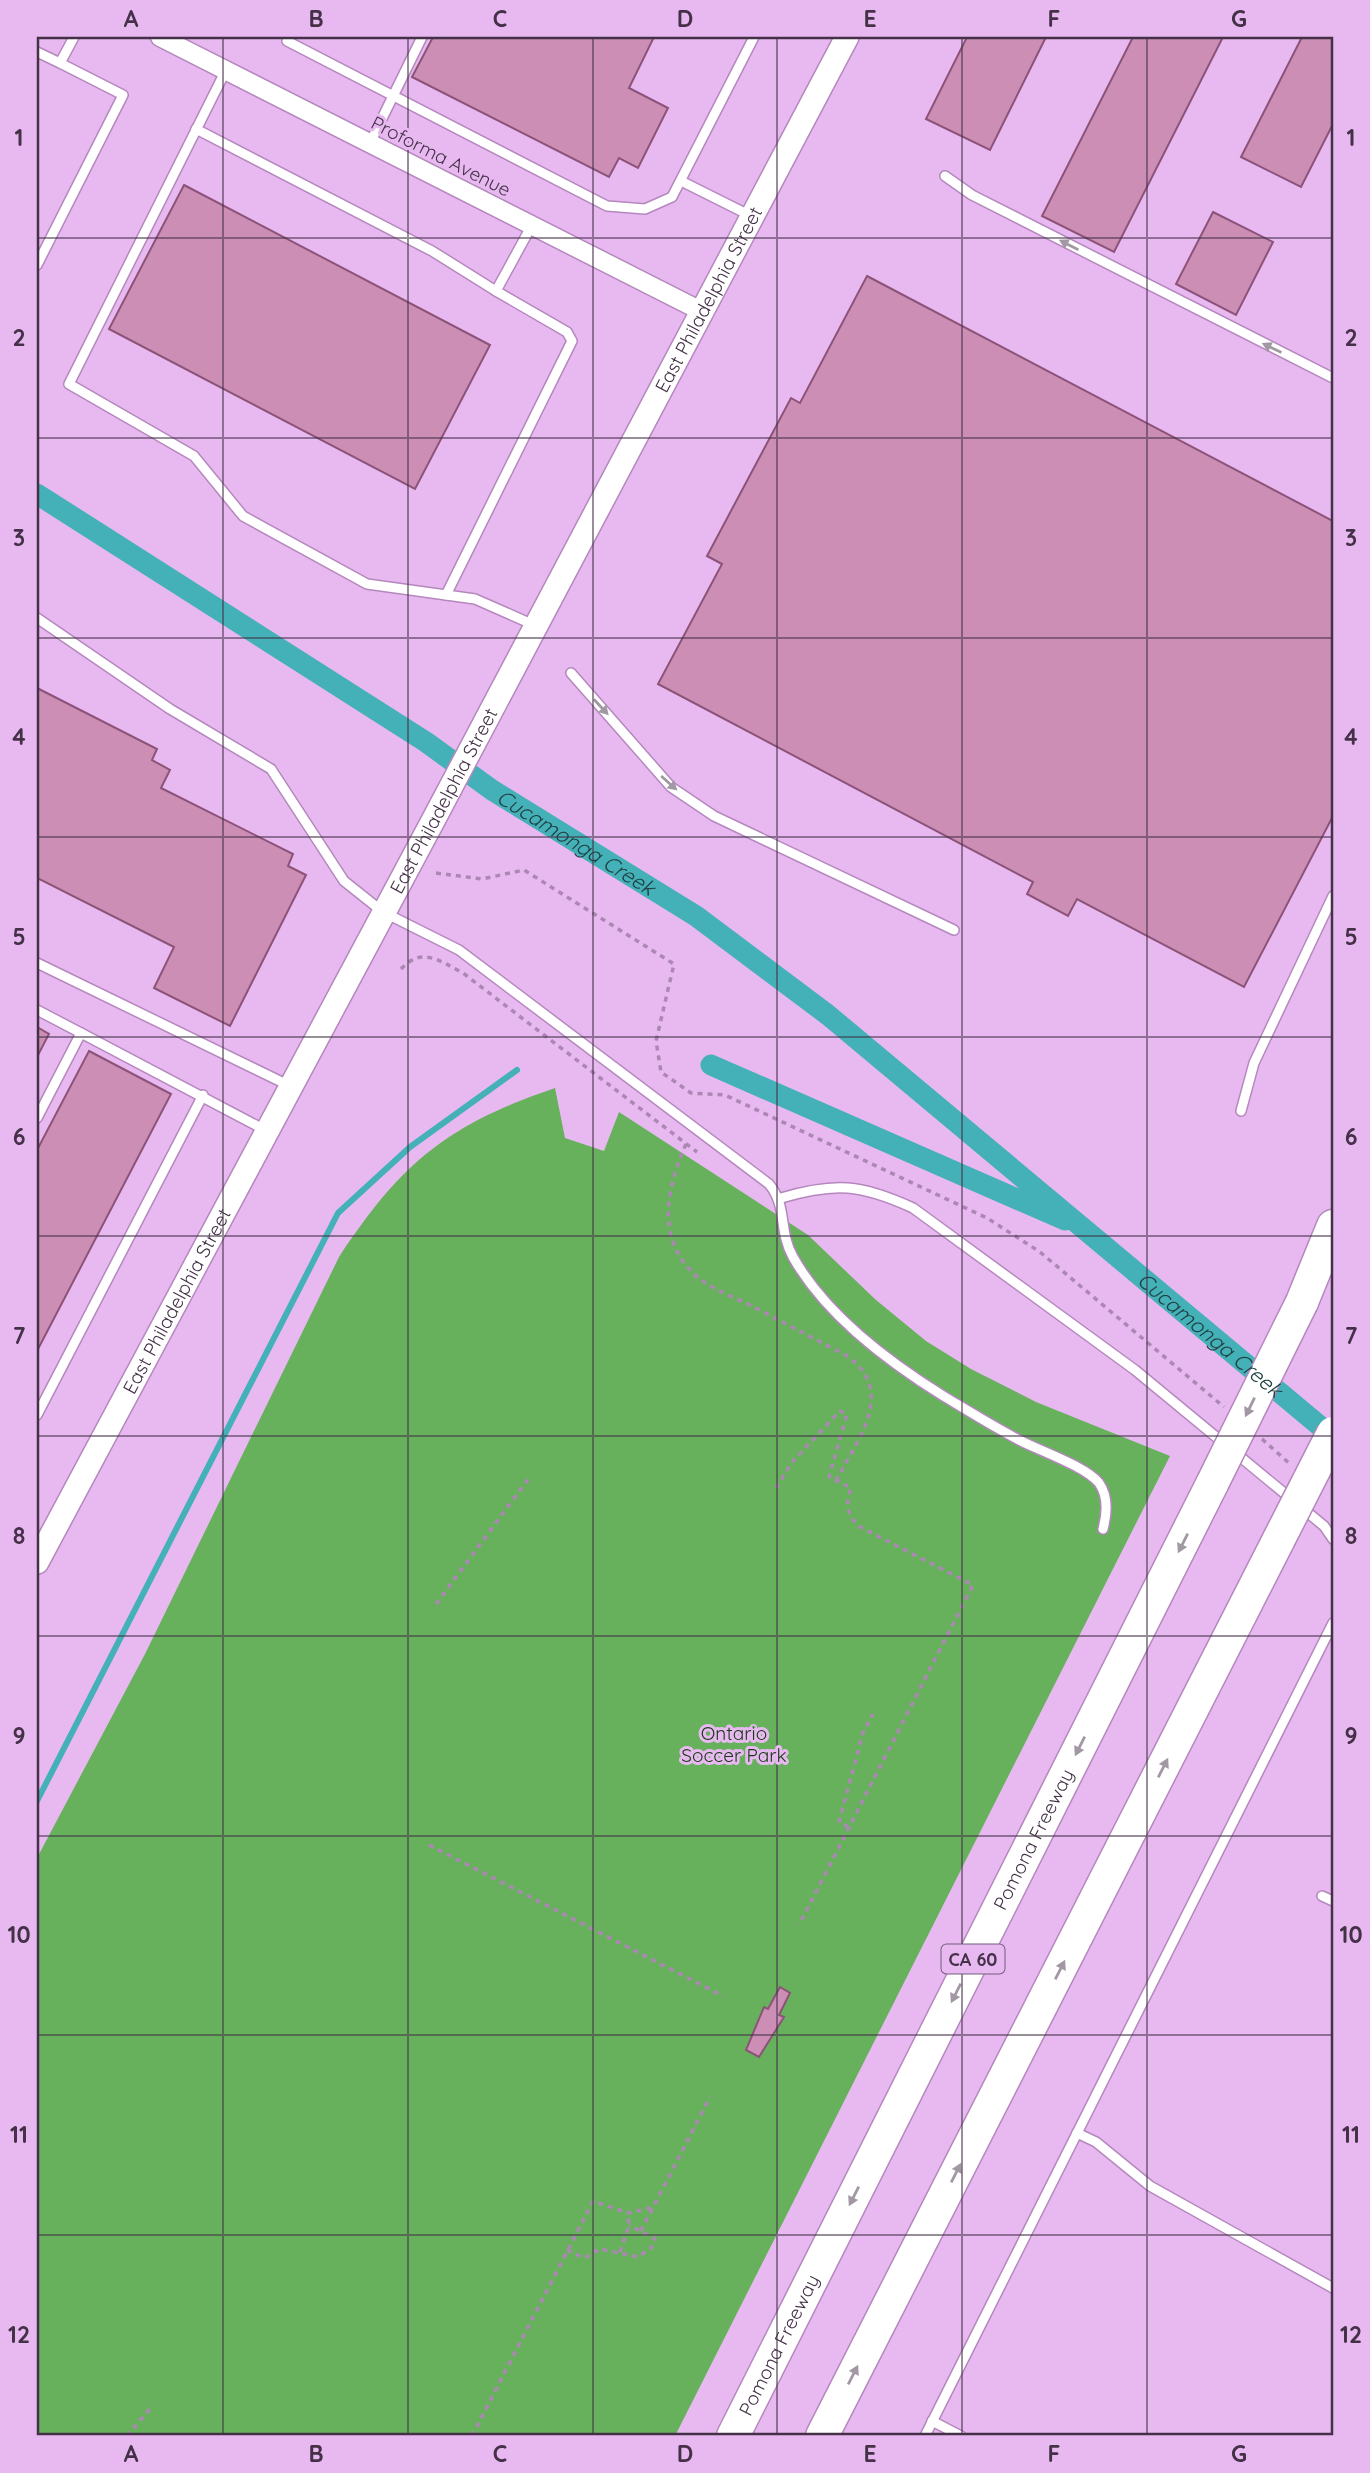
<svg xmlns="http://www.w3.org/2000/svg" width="1370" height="2473" viewBox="0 0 1370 2473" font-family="Quicksand,sans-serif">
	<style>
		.green { fill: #67b15d }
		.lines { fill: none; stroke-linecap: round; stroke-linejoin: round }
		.stream { stroke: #44b0b7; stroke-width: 6 }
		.canal { stroke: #44b0b7; stroke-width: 21 }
		.building { fill: #cc8eb5; stroke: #8c5378; stroke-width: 2 }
		.service-casing { stroke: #b588bd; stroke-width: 12 }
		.minor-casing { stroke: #b588bd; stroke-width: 21 }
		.tertiary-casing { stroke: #b588bd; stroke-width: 26 }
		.motorway-casing { stroke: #b588bd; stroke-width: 35 }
		.path { stroke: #ac87b3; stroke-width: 3.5; stroke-dasharray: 5 5; stroke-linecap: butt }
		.service { stroke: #fff; stroke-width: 9 }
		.minor { stroke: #fff; stroke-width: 18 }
		.tertiary { stroke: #fff; stroke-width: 23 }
		.motorway { stroke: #fff; stroke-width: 32 }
		.motorway-bridge-casing { stroke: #b588bd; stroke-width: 35; stroke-linecap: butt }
		.motorway-bridge { stroke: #fff; stroke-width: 32 }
		.oneway { fill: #a298a3 }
		.grid { fill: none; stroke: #443147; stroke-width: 2; stroke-opacity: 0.55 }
		.labels { text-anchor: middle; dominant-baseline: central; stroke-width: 6; stroke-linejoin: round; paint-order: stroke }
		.shield { fill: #e8b9f1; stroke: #755a7a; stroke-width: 2 }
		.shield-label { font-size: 18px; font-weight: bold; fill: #443147 }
		.street-label { font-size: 19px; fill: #443147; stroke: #e8b9f1 }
		.park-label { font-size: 19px; fill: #153810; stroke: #e8b9f1 }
		.water-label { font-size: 21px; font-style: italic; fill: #204042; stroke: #e8b9f1 }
		.neatline { fill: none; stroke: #443147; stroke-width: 2.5 }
		.grid-label { font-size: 23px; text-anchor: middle; font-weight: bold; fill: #443147 }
	</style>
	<rect width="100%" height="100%" fill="#e8b9f1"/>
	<path class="green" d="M 555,1088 L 565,1138 L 604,1151 L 619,1112 L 808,1235 L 876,1300 L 926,1341 L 971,1369 L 1036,1402 L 1170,1456 L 675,2436 L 37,2436 L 37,1858 L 145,1654 L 339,1257 C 402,1162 447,1125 555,1088 Z"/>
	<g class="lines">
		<path class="stream" d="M 37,1801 L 338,1213 L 410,1147 L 517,1070"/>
		<g class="canal">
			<path id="s1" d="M 37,494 L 426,742 L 492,790 L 696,916 L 828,1015 L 1333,1437"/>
			<path d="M 711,1065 L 1065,1220"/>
		</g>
	</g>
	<g class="building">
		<path d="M 433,37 L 654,37 L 629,88 L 668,108 L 638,168 L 619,158 L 609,177 L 412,77 Z"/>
		<path d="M 967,37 L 1046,37 L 990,150 L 926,119 Z"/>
		<path d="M 1133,37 L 1223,37 L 1114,252 L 1042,216 Z"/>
		<path d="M 1302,37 L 1333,37 L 1333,124 L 1301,187 L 1241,157 Z"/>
		<path d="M 184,185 L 490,345 L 415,489 L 109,329 Z"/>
		<path d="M 1213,212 L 1273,242 L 1236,315 L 1176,284 Z"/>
		<path d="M 867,276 L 1333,521 L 1333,816 L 1244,987 L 1077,899 L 1068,916 L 1027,894 L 1033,882 L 658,684 L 722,564 L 707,556 L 791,398 L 800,403 Z"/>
		<path d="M 37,688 L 157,749 L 152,760 L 170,770 L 161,788 L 293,854 L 288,866 L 306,875 L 230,1026 L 154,988 L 174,947 L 37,878 Z"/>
		<path d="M 37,1027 L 49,1034 L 37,1057 Z"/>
		<path d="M 89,1051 L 171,1094 L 37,1351 L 37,1150 Z"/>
		<path d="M 780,1987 L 790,1993 L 779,2015 L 784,2017 L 759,2057 L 746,2050 L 764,2007 L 768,2009 Z"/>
	</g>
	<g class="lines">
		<g class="service-casing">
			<g id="service">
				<path d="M 287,41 L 607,206 L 645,209 L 672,197 L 754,37"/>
				<path d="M 37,52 L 60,63"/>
				<path d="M 226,70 L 69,384 L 194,456 L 243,516 L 367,584 L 475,599 L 534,625"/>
				<path d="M 196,129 L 432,251 L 496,291 L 532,225"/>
				<path d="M 370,143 L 422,37"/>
				<path d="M 945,176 L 972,195 L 1333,378"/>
				<path d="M 681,181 L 751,216"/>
				<path d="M 37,265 L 123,95 L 60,63 L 74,37"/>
				<path d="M 446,595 L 572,341 L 567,332 L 496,291"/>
				<path d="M 37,618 L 170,709 L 271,769 L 344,881 L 383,912 L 459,950 L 769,1184 C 788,1207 778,1230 793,1257 C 826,1316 890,1363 945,1397 C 970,1412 994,1427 1019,1440 C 1040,1451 1085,1466 1099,1483 C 1109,1497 1107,1514 1103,1529"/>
				<path d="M 571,673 L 671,787 L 714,816 L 954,930"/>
				<path d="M 37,963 L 290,1086"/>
				<path d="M 37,1010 L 81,1033"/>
				<path d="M 1241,1111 L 1254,1063 L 1333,896"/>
				<path d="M 37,1118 L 81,1033 L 265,1130"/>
				<path d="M 781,1198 C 835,1182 861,1184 913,1208 L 1135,1370 L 1324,1526 L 1333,1539"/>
				<path d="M 37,1415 L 203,1095"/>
				<path d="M 1322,1896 L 1333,1901"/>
				<path d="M 1077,2133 L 1096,2142 L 1150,2186 L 1333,2288"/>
				<path d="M 932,2421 L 961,2436"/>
				<path d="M 925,2436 L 1333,1623"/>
			</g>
		</g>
		<g class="minor-casing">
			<path id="minor" d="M 160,37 L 703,312"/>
		</g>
		<g class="tertiary-casing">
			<g id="tertiary">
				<path id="s2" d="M 37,1562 L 435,817 L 847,37"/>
			</g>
		</g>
		<g class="motorway-casing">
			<g id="motorway">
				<path d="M 1302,1302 L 1333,1226"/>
				<path id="s3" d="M 733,2436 L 1213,1482"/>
				<path d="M 822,2436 L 1279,1539"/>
			</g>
		</g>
		<g class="path">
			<path d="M 436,873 L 482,879 L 524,870 L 674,964 L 656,1041 L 661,1072 L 691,1093 L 725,1095 L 987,1218 L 1040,1252 L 1224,1407"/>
			<path d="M 401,969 C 422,946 440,961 463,973 L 697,1152"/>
			<path d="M 686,1144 C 668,1185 656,1233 690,1270 C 705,1287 734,1297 754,1307 C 786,1324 817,1340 849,1357 C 896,1394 857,1440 836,1481"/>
			<path d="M 1262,1439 L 1290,1464"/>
			<path d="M 776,1488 L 792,1462 L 840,1411 L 847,1414 L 829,1477 L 851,1488 C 845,1504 847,1516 860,1527 L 973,1585 L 799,1925"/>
			<path d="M 436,1604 L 529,1478"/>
			<path d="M 848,1827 L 839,1822 L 863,1733 L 873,1714"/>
			<path d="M 429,1845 L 723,1996"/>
			<path d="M 641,2231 L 710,2097"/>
			<path d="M 567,2250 L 584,2258 L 600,2249 L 638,2257 L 652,2247 L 655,2239 L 629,2225"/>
			<path d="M 620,2252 L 629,2225 L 628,2214"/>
			<path d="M 127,2436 L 153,2405"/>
			<path d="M 472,2436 L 593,2201 L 628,2213 L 654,2207"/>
		</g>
		<use href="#service" class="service"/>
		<use href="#minor" class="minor"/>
		<use href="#tertiary" class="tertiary"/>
		<use href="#motorway" class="motorway"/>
		<g class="motorway-bridge-casing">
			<g id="motorway-bridge">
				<path d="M 1213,1482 L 1302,1302"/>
				<path d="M 1279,1539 L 1333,1433"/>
			</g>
		</g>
		<use href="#motorway-bridge" class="motorway-bridge"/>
	</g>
	<defs><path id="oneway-solid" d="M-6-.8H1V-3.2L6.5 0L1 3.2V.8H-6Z" transform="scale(1.75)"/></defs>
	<g class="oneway">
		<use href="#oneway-solid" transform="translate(1069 245) rotate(-153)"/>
		<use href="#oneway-solid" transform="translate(1272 348) rotate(-154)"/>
		<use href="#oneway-solid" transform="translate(601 707) rotate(47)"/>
		<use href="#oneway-solid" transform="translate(669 783) rotate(42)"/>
		<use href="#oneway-solid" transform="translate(1250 1407) rotate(116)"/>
		<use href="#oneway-solid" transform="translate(1183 1543) rotate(117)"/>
		<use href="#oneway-solid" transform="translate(1080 1746) rotate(117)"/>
		<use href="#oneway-solid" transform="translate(1163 1768) rotate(-63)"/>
		<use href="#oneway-solid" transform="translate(1060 1970) rotate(-63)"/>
		<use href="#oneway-solid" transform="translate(956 1993) rotate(117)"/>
		<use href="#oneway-solid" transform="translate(956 2173) rotate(-63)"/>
		<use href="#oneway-solid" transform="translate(854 2196) rotate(117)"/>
		<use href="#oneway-solid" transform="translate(853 2375) rotate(-63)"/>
	</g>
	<path class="grid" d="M 223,37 L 223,2436M 408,37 L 408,2436M 593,37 L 593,2436M 777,37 L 777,2436M 962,37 L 962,2436M 1147,37 L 1147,2436M 37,238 L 1333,238M 37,438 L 1333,438M 37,638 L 1333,638M 37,837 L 1333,837M 37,1037 L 1333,1037M 37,1236 L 1333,1236M 37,1436 L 1333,1436M 37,1636 L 1333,1636M 37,1836 L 1333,1836M 37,2035 L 1333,2035M 37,2235 L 1333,2235"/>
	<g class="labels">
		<rect class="shield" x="941.5" y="1944.5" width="63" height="29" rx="5"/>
		<g class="shield-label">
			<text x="973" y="1959">CA 60</text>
		</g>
		<g class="street-label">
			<text transform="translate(441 156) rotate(27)">Proforma Avenue</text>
			<text stroke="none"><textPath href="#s2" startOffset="1430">East Philadelphia Street</textPath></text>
			<text stroke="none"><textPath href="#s2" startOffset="863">East Philadelphia Street</textPath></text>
			<text stroke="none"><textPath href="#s2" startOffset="296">East Philadelphia Street</textPath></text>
			<text stroke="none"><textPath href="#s3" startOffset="668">Pomona Freeway</textPath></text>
			<text stroke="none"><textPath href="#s3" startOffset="102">Pomona Freeway</textPath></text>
		</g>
		<g class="park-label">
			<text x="734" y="1733">Ontario<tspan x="734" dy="22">Soccer Park</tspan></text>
		</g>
		<g class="water-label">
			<text stroke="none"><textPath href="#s1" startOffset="642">Cucamonga Creek</textPath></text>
			<text stroke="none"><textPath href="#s1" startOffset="1446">Cucamonga Creek</textPath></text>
		</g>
	</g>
	<rect width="1370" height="2473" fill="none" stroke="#e8b9f1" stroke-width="77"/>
	<rect x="38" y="38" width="1294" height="2396" class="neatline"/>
	<g class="grid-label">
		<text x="131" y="27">A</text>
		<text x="316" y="27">B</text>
		<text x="500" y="27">C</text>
		<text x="685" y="27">D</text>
		<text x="870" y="27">E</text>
		<text x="1054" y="27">F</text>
		<text x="1239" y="27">G</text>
		<text x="19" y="146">1</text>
		<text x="1351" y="146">1</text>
		<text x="19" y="346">2</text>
		<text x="1351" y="346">2</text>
		<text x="19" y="546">3</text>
		<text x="1351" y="546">3</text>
		<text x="19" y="745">4</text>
		<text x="1351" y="745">4</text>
		<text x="19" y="945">5</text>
		<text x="1351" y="945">5</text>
		<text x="19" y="1145">6</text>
		<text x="1351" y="1145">6</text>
		<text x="19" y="1344">7</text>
		<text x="1351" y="1344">7</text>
		<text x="19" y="1544">8</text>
		<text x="1351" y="1544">8</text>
		<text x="19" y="1744">9</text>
		<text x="1351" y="1744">9</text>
		<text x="19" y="1943">10</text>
		<text x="1351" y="1943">10</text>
		<text x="19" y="2143">11</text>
		<text x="1351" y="2143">11</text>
		<text x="19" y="2343">12</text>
		<text x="1351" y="2343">12</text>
		<text x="131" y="2462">A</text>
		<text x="316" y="2462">B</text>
		<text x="500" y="2462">C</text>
		<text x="685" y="2462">D</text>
		<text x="870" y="2462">E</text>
		<text x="1054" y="2462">F</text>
		<text x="1239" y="2462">G</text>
	</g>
</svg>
